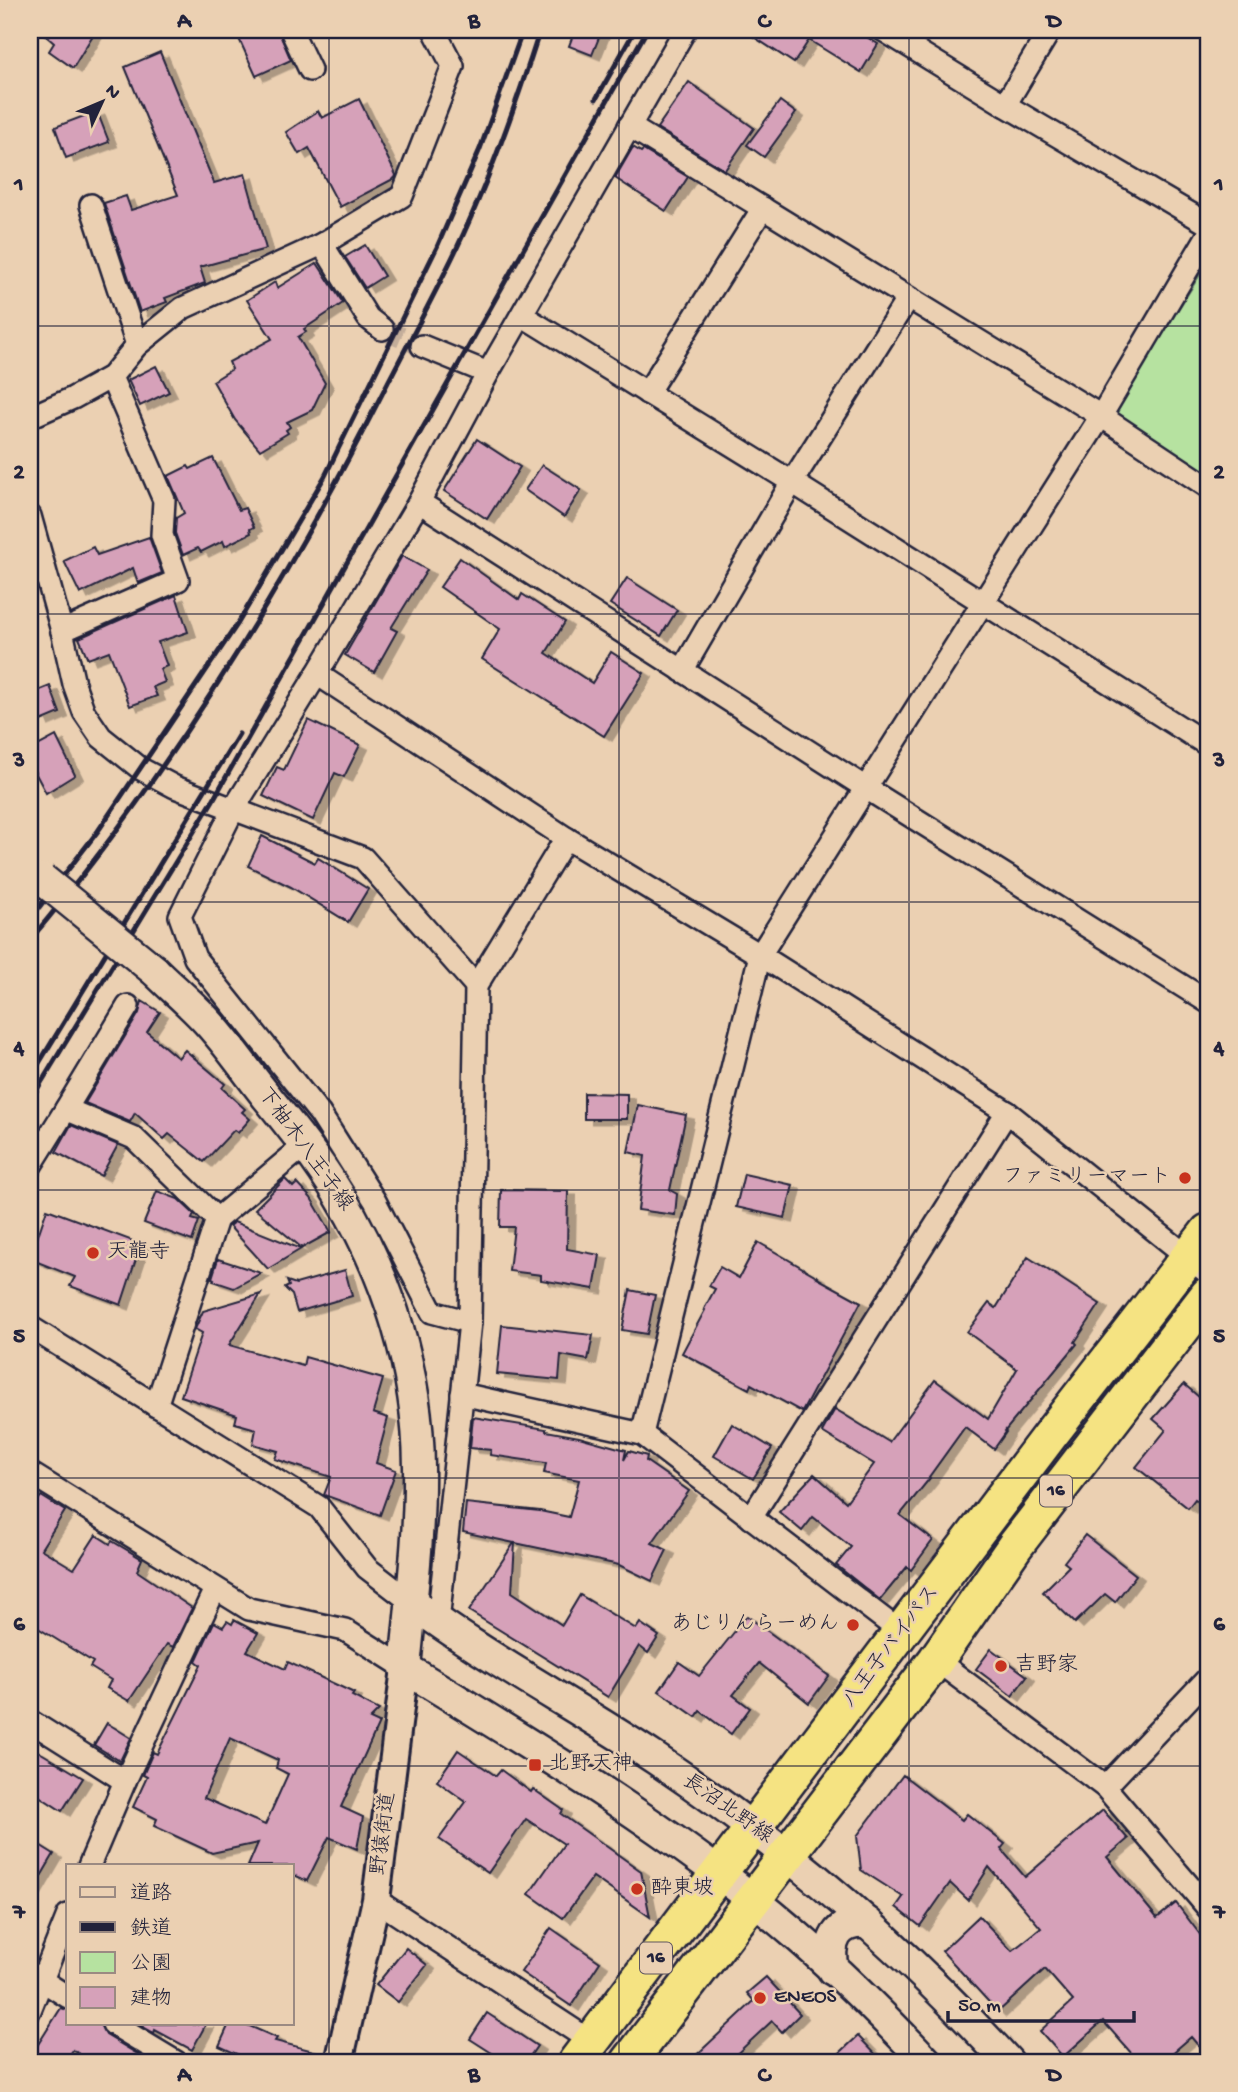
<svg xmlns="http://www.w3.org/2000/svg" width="1238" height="2092" viewBox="0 0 1238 2092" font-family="'Gochi Hand','Klee One',sans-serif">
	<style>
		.green { fill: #b6e2a0; stroke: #6c826e; stroke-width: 2 }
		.building { fill: #d6a1b9; stroke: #22223b; stroke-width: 2; fill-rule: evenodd; filter: url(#shadow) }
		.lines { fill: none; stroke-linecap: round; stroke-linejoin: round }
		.minor-tunnel { stroke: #c3ad9a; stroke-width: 21; stroke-dasharray: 21 10; stroke-linecap: butt }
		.minor-casing { stroke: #22223b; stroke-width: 26 }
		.tertiary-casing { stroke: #22223b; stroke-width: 32 }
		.secondary-casing { stroke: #22223b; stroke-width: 35 }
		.trunk-casing { stroke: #22223b; stroke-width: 40 }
		.minor { stroke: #ebd0b2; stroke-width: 21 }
		.tertiary { stroke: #ebd0b2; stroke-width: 26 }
		.secondary { stroke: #ebd0b2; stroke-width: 30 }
		.trunk { stroke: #f5e382; stroke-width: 35 }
		.rail { stroke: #22223b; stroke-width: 5 }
		.secondary-bridge-casing { stroke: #22223b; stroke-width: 35; stroke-linecap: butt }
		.secondary-bridge { stroke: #ebd0b2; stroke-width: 30 }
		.grid { fill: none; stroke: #22223b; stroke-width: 2; stroke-opacity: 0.55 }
		.poi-dot { fill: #c8321e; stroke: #ebd0b2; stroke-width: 2.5 }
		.labels { text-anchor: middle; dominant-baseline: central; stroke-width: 5; stroke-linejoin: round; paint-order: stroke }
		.shield { fill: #ebd0b2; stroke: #5e565f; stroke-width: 2 }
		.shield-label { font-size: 19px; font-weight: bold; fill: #22223b }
		.street-label { font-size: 21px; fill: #22223b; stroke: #ebd0b2 }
		.poi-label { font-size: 21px; fill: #22223b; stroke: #ebd0b2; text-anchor: start }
		.neatline { fill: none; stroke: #22223b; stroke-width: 2.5 }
		.grid-label { font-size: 23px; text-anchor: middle; font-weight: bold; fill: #22223b }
	</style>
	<defs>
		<filter id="shadow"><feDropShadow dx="8" dy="4.5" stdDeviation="0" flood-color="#0004"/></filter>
	</defs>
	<rect width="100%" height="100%" fill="#ebd0b2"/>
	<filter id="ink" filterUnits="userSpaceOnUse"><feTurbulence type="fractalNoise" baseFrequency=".0143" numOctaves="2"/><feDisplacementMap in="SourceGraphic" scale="14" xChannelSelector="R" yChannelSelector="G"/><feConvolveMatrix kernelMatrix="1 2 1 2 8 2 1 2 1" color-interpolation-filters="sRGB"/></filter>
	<g filter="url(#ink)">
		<path class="green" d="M 1208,262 L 1208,480 L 1118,418 L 1116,408 Z"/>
		<g class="building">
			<path d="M 39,30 L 96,30 L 73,68 L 49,51 L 54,43 Z"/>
			<path d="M 235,30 L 278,30 L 291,60 L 256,76 Z"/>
			<path d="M 575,30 L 602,30 L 592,55 L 569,46 Z"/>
			<path d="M 743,30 L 855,30 L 878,44 L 861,72 L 809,40 L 794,63 Z"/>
			<path d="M 160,52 L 214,183 L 245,174 L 266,249 L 200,267 L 205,283 L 165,298 L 167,302 L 140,312 L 104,203 L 126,196 L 131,210 L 178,195 L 125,67 Z"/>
			<path d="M 689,82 L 754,128 L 725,170 L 657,128 Z"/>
			<path d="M 359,99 L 396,175 L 395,178 L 340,207 L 309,148 L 299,154 L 286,132 L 318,111 L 322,118 Z"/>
			<path d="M 780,101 L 796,113 L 764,157 L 747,145 Z"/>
			<path d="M 97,111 L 109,142 L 66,158 L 55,127 Z"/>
			<path d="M 633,147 L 641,152 L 643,150 L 688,177 L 666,211 L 615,178 Z"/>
			<path d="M 365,245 L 384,276 L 365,288 L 345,257 Z"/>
			<path d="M 317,263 L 343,303 L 304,329 L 306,332 L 298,337 L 325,383 L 312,410 L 287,422 L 290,427 L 286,430 L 288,433 L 260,450 L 235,420 L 213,381 L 232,369 L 229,362 L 272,339 L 247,300 L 275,282 L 277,288 Z"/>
			<path d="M 156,366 L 169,392 L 140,406 L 128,380 Z"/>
			<path d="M 477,439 L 520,467 L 487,519 L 444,491 Z"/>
			<path d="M 213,458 L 239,510 L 245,508 L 254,527 L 250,529 L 251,533 L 225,546 L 223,541 L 201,552 L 198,548 L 183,555 L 175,533 L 176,518 L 184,513 L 168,476 L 188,466 L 190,469 Z"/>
			<path d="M 542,465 L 581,490 L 564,517 L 525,490 Z"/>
			<path d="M 149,537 L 162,573 L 138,583 L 133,568 L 80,594 L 64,561 L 93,547 L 97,555 Z"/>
			<path d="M 402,556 L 427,570 L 391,628 L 397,631 L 374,672 L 345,655 Z"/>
			<path d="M 460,558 L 519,600 L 522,594 L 565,622 L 546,653 L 592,683 L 611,652 L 644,673 L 604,736 L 482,659 L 500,629 L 440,587 Z"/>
			<path d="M 627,578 L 677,610 L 661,636 L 610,604 Z"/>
			<path d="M 176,595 L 188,632 L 158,642 L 167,666 L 160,669 L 165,682 L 153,687 L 157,696 L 130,706 L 109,651 L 88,659 L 79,638 Z"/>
			<path d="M 50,686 L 60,713 L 41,721 L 30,694 Z"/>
			<path d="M 308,720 L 360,745 L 344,777 L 335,773 L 313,820 L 263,796 L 277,767 L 284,770 Z"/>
			<path d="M 56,736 L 75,775 L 46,793 L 30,763 L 30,750 Z"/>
			<path d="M 262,836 L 315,863 L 318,858 L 368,889 L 348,922 L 291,887 L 248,866 Z"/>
			<path d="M 142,1001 L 160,1012 L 147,1032 L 178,1058 L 185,1050 L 225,1084 L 222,1088 L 245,1109 L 242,1112 L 250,1119 L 238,1133 L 234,1130 L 204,1162 L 169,1134 L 164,1139 L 135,1113 L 130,1122 L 85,1103 L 139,1013 Z"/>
			<path d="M 584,1093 L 627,1094 L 627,1119 L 584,1119 Z"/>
			<path d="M 638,1105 L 686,1115 L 670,1190 L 677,1194 L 675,1215 L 638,1210 L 645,1156 L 628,1152 Z"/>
			<path d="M 71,1125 L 118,1145 L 101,1176 L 56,1152 Z"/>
			<path d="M 744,1174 L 793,1185 L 785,1218 L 736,1207 Z"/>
			<path d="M 285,1179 L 293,1187 L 297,1183 L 311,1198 L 331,1232 L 302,1248 L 255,1209 Z"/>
			<path d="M 501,1190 L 568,1191 L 567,1249 L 600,1255 L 594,1289 L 541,1280 L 541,1275 L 509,1271 L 514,1227 L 500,1227 Z"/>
			<path d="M 157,1191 L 178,1199 L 194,1214 L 192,1219 L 199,1221 L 192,1241 L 144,1223 Z"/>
			<path d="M 47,1209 L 141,1244 L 121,1305 L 70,1286 L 75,1277 L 30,1259 Z"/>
			<path d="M 234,1222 L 301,1249 L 268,1269 L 229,1226 Z"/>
			<path d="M 758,1242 L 818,1277 L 817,1278 L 861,1302 L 802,1412 L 751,1384 L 749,1389 L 682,1353 L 705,1310 L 704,1309 L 715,1289 L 709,1286 L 720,1267 L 739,1278 Z"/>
			<path d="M 1028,1257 L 1100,1304 L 1075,1342 L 1077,1344 L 1005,1431 L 1006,1432 L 994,1449 L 965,1427 L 929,1477 L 930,1478 L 900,1515 L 933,1540 L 911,1570 L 907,1567 L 880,1600 L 836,1565 L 851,1547 L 813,1517 L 802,1531 L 779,1512 L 814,1474 L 846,1502 L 874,1464 L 822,1432 L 835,1409 L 889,1442 L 935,1380 L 988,1419 L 1017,1369 L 967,1332 L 989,1303 L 996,1308 Z"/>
			<path d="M 218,1259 L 261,1273 L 234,1288 L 213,1281 L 214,1279 L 212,1278 Z"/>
			<path d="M 345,1270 L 352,1296 L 297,1312 L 292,1295 L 285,1288 L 289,1286 L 287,1281 L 296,1284 Z"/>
			<path d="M 630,1290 L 655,1295 L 647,1334 L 622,1330 Z"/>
			<path d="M 261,1294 L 229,1345 L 303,1366 L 305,1357 L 383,1379 L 373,1413 L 388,1418 L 376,1463 L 396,1470 L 380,1515 L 324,1495 L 331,1477 L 275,1459 L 278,1451 L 253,1444 L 256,1429 L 235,1423 L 237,1415 L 181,1396 L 202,1333 L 195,1329 L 203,1311 Z"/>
			<path d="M 502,1325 L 593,1335 L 588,1360 L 561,1355 L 559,1380 L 497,1374 Z"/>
			<path d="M 1184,1384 L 1208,1405 L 1208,1510 L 1195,1499 L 1188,1508 L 1136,1467 L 1166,1430 L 1153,1419 Z"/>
			<path d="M 473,1417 L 546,1429 L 546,1431 L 579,1437 L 626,1450 L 624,1460 L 629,1451 L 647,1456 L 646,1461 L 689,1491 L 652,1543 L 667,1550 L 652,1581 L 619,1565 L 515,1543 L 512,1592 L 562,1625 L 580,1595 L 636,1629 L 640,1623 L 659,1636 L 648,1653 L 639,1646 L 608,1697 L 469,1611 L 514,1543 L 463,1532 L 466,1503 L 540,1511 L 569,1517 L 579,1480 L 544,1473 L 546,1463 L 490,1455 L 491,1450 L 470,1448 Z"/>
			<path d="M 732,1424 L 772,1448 L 753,1479 L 714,1456 Z"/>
			<path d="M 41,1496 L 65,1511 L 41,1549 L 74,1569 L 96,1535 L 110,1544 L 112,1541 L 142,1559 L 137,1571 L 192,1608 L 173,1647 L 167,1644 L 129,1701 L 107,1688 L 111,1680 L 90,1667 L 93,1662 L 30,1623 L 30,1513 Z"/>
			<path d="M 1085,1535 L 1136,1575 L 1115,1602 L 1105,1594 L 1075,1623 L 1043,1592 L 1069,1566 L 1064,1562 Z"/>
			<path d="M 747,1616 L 829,1676 L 809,1703 L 759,1663 L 733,1695 L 750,1708 L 731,1734 L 700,1711 L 696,1717 L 659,1691 L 679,1662 L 699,1676 Z"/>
			<path d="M 234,1620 L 258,1633 L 247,1651 L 285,1669 L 288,1662 L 354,1693 L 352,1696 L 379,1710 L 370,1719 L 379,1723 L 341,1807 L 363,1817 L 357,1849 L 329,1837 L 307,1881 L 292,1874 L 292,1866 L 248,1866 L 258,1843 L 212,1853 L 154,1826 L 157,1819 L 133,1807 L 147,1777 L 143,1775 L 153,1752 L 157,1754 L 199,1669 L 201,1665 L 196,1661 L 214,1622 L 223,1627 L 227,1621 L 232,1624 ZM 230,1738 L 278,1760 L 276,1768 L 288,1774 L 265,1825 L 204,1798 Z"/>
			<path d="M 991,1649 L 1027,1676 L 1012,1696 L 976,1669 Z"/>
			<path d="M 107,1723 L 131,1738 L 120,1761 L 94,1745 Z"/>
			<path d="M 36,1750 L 83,1778 L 62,1811 L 30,1790 L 30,1761 Z"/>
			<path d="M 458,1750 L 496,1776 L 501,1770 L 531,1792 L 533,1789 L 563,1810 L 561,1814 L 641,1871 L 650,1917 L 593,1877 L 563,1918 L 529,1894 L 564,1844 L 526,1819 L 488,1873 L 439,1839 L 466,1802 L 437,1781 Z"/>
			<path d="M 903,1775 L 962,1820 L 967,1814 L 1005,1844 L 1001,1849 L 1025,1877 L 1103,1810 L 1128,1839 L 1107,1857 L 1157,1918 L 1176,1903 L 1208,1945 L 1208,2057 L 1191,2037 L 1162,2062 L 1139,2062 L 1103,2021 L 1063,2057 L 1040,2031 L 1073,2001 L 1045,1969 L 998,2012 L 942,1951 L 979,1916 L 1012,1951 L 1041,1928 L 989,1867 L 968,1900 L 950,1883 L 920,1926 L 896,1907 L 903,1897 L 861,1870 L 857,1836 Z"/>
			<path d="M 30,1839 L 54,1854 L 30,1895 Z"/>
			<path d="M 551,1928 L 600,1962 L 571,2006 L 521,1972 Z"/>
			<path d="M 406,1948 L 427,1965 L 398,2002 L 376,1985 Z"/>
			<path d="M 766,1977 L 800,2014 L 782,2032 L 772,2021 L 728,2062 L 689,2062 L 754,2001 L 747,1993 Z"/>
			<path d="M 61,2008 L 68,2010 L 68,2024 L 100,2024 L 106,2035 L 139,2055 L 135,2062 L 91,2062 L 73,2050 L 65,2062 L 30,2062 L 30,2057 Z"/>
			<path d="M 487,2013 L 537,2046 L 526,2062 L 506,2062 L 470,2039 Z"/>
			<path d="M 138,2024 L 206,2024 L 192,2050 L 155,2030 L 154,2033 Z"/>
			<path d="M 229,2024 L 245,2024 L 277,2038 L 275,2041 L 325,2054 L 324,2062 L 254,2062 L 219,2046 Z"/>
			<path d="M 858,2036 L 883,2062 L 830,2062 Z"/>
		</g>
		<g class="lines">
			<path class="minor-tunnel" d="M 382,329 L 422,346"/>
			<g class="minor-casing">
				<g id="minor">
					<path d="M 291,30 L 310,70"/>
					<path d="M 883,30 L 1005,105 L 1208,224"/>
					<path d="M 1005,105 L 1050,30"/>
					<path d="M 629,126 L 1101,416 L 1208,487"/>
					<path d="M 91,205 L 137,345"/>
					<path d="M 322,244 L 368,318 L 382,329"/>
					<path d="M 523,316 L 792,482 L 1208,745"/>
					<path d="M 422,346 L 488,373"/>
					<path d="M 647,393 L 763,208"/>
					<path d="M 30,417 L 73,398 L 111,377 L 137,345 L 183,308 L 322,244 L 402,196 L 453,66 L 434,30"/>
					<path d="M 419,502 L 866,788 L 1208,1002"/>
					<path d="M 30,516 L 62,631 L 74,684 L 84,712 L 101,737 L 141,769 L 175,787 L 363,858 L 476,986"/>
					<path d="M 62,631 L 178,580 L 162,535 L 164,500 L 111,377"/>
					<path d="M 682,671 L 792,482 L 908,298"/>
					<path d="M 317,674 L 566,838 L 760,955 L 1007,1112 L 1208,1273"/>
					<path d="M 66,1109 L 128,1006"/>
					<path d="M 30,1167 L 66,1109 L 134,1138 L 217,1219"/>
					<path d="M 470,1322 L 432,1312 L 375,1201 L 320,1114 L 195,958 L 180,916 L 233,810 L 317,674 L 419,502 L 488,373 L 685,30"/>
					<path d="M 30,1327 L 319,1507 L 367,1568 L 411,1602"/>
					<path d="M 462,1394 L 642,1434 L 902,1633"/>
					<path d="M 156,1406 L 217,1219 L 305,1145"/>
					<path d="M 642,1434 L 760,955 L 1101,416 L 1208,235"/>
					<path d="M 30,1473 L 249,1609 L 345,1630 L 405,1668"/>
					<path d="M 751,1518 L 1007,1112"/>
					<path d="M 438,1622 L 470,1322 L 476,986 L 566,838"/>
					<path d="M 936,1660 L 1105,1787 L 1208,1908"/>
					<path d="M 30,1721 L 125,1781"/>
					<path d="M 1105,1787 L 1208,1678"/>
					<path d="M 89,1866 L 125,1781 L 215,1589"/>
					<path d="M 376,1900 L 592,2042"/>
					<path d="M 32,1974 L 68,1997"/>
					<path d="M 30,2010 L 68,1915"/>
					<path d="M 113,2024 L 176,2062"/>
				</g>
			</g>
			<g class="tertiary-casing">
				<path id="tertiary" d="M 339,2062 L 376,1900 L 405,1668"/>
			</g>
			<g class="secondary-casing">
				<g id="secondary">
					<path d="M 154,970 C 170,986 188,1001 204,1018 C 227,1042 246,1071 267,1097 C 292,1128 318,1160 339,1195 C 389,1277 418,1371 419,1467 C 420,1534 411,1602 405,1668 C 538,1749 679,1834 797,1936 C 842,1975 886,2019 927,2062"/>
					<path d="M 411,1602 C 489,1660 575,1705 656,1759 C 787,1847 902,1946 1008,2062"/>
					<path d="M 833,1970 C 827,1942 836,1920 868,1923"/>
				</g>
			</g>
			<g class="trunk-casing">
				<g id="trunk">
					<path d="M 576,2062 L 1050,1435 L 1208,1232"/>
					<path d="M 629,2062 L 936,1660 L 1015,1546 L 1208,1295"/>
				</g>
			</g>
			<use href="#minor" class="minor"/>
			<use href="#tertiary" class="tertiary"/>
			<use href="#secondary" class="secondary"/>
			<use href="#trunk" class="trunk"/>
			<g class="rail">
				<path d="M 596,99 L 635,30"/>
				<path d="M 30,919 L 98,831 L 238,623 L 325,476 L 437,247 L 480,149 L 523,30"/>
				<path d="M 30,940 C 170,774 284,587 382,394 C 406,347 432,300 455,252 C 489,181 516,105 540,30"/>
				<path d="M 30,1078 L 239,734"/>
				<path d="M 30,1101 L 212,802 L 647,30"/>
			</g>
			<g class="secondary-bridge-casing">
				<path id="secondary-bridge" d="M 42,879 L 154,970"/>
			</g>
			<use href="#secondary-bridge" class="secondary-bridge"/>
		</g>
	</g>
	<path class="grid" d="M 329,30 L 329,2062M 619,30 L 619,2062M 909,30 L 909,2062M 30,326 L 1208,326M 30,614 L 1208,614M 30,902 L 1208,902M 30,1190 L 1208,1190M 30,1478 L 1208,1478M 30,1766 L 1208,1766"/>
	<g class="poi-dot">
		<circle cx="1185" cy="1178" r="7"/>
		<circle cx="93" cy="1253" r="7"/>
		<circle cx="853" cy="1625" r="7"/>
		<circle cx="1001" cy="1666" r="7"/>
		<rect x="528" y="1758" width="14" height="14" rx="3.5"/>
		<circle cx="637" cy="1889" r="7"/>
		<circle cx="760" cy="1998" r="7"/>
	</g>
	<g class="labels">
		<g class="shield">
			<rect x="1040" y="1475.5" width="32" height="31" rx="5"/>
			<rect x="640" y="1942.5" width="32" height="31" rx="5"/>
		</g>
		<g class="shield-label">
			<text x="1056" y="1491">16</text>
			<text x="656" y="1958">16</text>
		</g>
		<g class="street-label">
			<text transform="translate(304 1150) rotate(54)">下柚木八王子線</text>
			<text transform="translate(892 1647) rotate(-53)">八王子バイパス</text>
			<text transform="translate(727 1810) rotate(35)">長沼北野線</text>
			<text transform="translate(385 1834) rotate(-83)">野猿街道</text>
		</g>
		<g class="poi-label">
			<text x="1171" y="1178" text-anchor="end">ファミリーマート</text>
			<text x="107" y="1253">天龍寺</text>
			<text x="839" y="1625" text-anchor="end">あじりんらーめん</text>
			<text x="1015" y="1666">吉野家</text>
			<text x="549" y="1765">北野天神</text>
			<text x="651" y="1889">酔東坡</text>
			<text x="774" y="1998">ENEOS</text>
		</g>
	</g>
	<rect width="1238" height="2092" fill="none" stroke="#ebd0b2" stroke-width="77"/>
	<rect x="66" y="1864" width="228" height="161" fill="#ebd0b2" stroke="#9b8a82" stroke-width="2"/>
	<rect x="80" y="1887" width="35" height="10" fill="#ebd0b2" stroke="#9b8a82" stroke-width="2"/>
	<text x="130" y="1899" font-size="21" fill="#22223b">道路</text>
	<rect x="80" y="1922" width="35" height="10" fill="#22223b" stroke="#9b8a82" stroke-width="2"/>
	<text x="130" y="1934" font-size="21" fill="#22223b">鉄道</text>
	<rect x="80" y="1952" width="35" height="21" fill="#b6e2a0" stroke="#9b8a82" stroke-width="2"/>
	<text x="130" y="1969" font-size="21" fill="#22223b">公園</text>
	<rect x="80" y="1987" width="35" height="21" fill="#d6a1b9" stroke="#9b8a82" stroke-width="2"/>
	<text x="130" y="2004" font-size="21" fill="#22223b">建物</text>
	<g transform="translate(102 102) rotate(46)" stroke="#ebd0b2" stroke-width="5" paint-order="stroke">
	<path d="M0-5L12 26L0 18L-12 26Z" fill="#22223b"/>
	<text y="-10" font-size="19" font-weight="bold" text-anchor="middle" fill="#22223b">N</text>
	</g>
	<path d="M948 2011v10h186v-10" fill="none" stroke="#22223b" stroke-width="3.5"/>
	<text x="958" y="2011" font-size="21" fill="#22223b" stroke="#ebd0b2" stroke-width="5" paint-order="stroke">50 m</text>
	<rect x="38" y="38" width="1162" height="2016" class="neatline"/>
	<g class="grid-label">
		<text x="184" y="27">A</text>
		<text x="474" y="27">B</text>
		<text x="764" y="27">C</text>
		<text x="1054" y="27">D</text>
		<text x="19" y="190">1</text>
		<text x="1219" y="190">1</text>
		<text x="19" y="478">2</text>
		<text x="1219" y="478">2</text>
		<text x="19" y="766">3</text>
		<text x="1219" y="766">3</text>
		<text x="19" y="1054">4</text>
		<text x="1219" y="1054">4</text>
		<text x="19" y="1342">5</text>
		<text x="1219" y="1342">5</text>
		<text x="19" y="1630">6</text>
		<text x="1219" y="1630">6</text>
		<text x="19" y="1918">7</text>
		<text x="1219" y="1918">7</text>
		<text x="184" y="2081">A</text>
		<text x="474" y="2081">B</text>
		<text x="764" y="2081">C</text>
		<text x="1054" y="2081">D</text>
	</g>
</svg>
